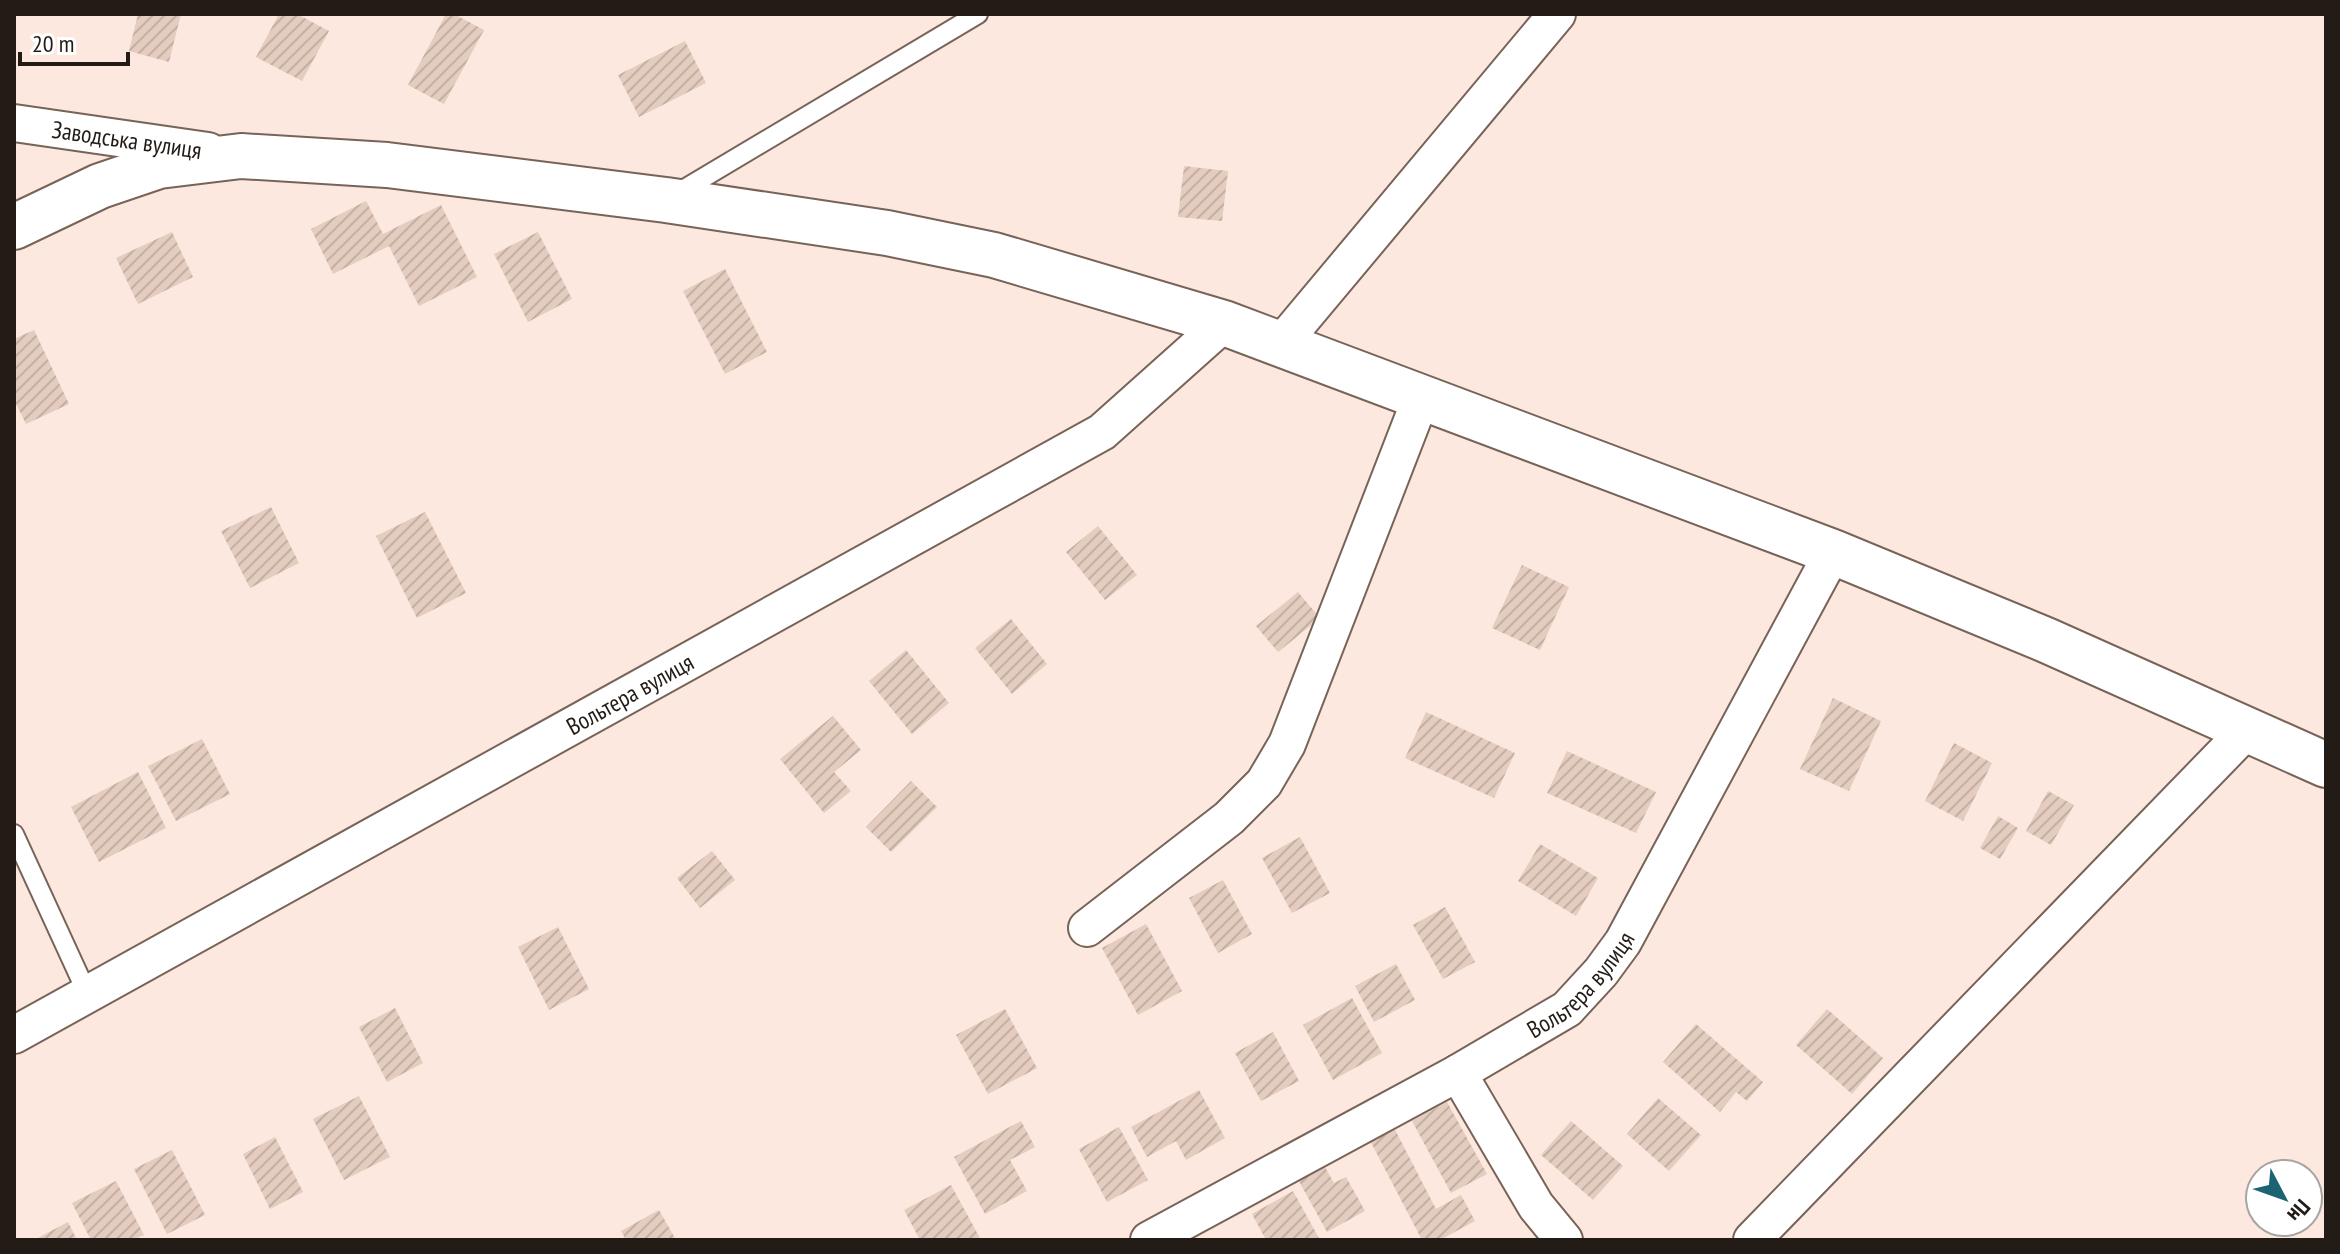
<svg xmlns="http://www.w3.org/2000/svg" width="2340" height="1254" viewBox="0 0 2340 1254" font-family="'PT Sans Narrow',sans-serif">
	<style>
		.building { fill: url(#building-hatch) }
		.lines { fill: none; stroke-linecap: round; stroke-linejoin: round }
		.service-casing { stroke: #786358; stroke-width: 22 }
		.minor-casing { stroke: #786358; stroke-width: 40 }
		.secondary-casing { stroke: #786358; stroke-width: 48 }
		.service { stroke: #fff; stroke-width: 18 }
		.minor { stroke: #fff; stroke-width: 36 }
		.secondary { stroke: #fff; stroke-width: 44 }
		.labels { text-anchor: middle; dominant-baseline: central; stroke-width: 6; stroke-linejoin: round; paint-order: stroke }
		.street-label { font-size: 24px; fill: #231b16; stroke: #fff }
	</style>
	<defs>
		<pattern id="building-hatch" width="6" height="6" patternUnits="userSpaceOnUse" patternTransform="scale(2)"><rect width="6" height="6" fill="#e4ccbf"/><path d="M-1 1l2-2M0 6l6-6M5 7l2-2" fill="none" stroke="#c3afa3"/></pattern>
	</defs>
	<rect width="100%" height="100%" fill="#fce8de"/>
	<g class="building">
		<path d="M 138,14 L 181,14 L 169,62 L 129,51 Z"/>
		<path d="M 279,14 L 297,14 L 329,31 L 302,81 L 256,57 Z"/>
		<path d="M 446,14 L 454,14 L 484,30 L 444,104 L 408,85 Z"/>
		<path d="M 685,41 L 706,83 L 639,117 L 618,75 Z"/>
		<path d="M 1184,166 L 1228,171 L 1222,221 L 1178,217 Z"/>
		<path d="M 366,201 L 383,234 L 441,205 L 477,277 L 419,306 L 389,246 L 333,274 L 311,229 Z"/>
		<path d="M 172,232 L 193,277 L 138,304 L 116,258 Z"/>
		<path d="M 538,232 L 572,299 L 528,322 L 494,254 Z"/>
		<path d="M 725,269 L 767,352 L 725,374 L 683,291 Z"/>
		<path d="M 34,330 L 69,404 L 26,424 L 14,400 L 14,339 Z"/>
		<path d="M 271,507 L 299,563 L 250,588 L 221,531 Z"/>
		<path d="M 425,512 L 466,593 L 417,618 L 376,536 Z"/>
		<path d="M 1098,526 L 1137,575 L 1105,600 L 1066,552 Z"/>
		<path d="M 1522,565 L 1569,587 L 1540,650 L 1492,628 Z"/>
		<path d="M 1298,592 L 1320,618 L 1278,652 L 1256,626 Z"/>
		<path d="M 1011,619 L 1047,664 L 1012,694 L 975,648 Z"/>
		<path d="M 906,650 L 949,703 L 912,734 L 869,681 Z"/>
		<path d="M 1833,698 L 1881,721 L 1849,791 L 1800,769 Z"/>
		<path d="M 1426,712 L 1515,753 L 1494,798 L 1405,758 Z"/>
		<path d="M 833,716 L 861,750 L 834,772 L 851,791 L 824,813 L 780,759 Z"/>
		<path d="M 202,739 L 230,794 L 176,821 L 148,766 Z"/>
		<path d="M 1954,743 L 1992,763 L 1963,821 L 1925,801 Z"/>
		<path d="M 1567,751 L 1656,792 L 1636,833 L 1547,793 Z"/>
		<path d="M 138,772 L 166,828 L 99,862 L 71,807 Z"/>
		<path d="M 911,781 L 937,807 L 891,852 L 866,827 Z"/>
		<path d="M 2048,791 L 2074,805 L 2051,845 L 2026,831 Z"/>
		<path d="M 1998,816 L 2018,828 L 2000,859 L 1980,848 Z"/>
		<path d="M 1300,837 L 1330,893 L 1292,913 L 1262,858 Z"/>
		<path d="M 1540,844 L 1598,878 L 1576,916 L 1518,881 Z"/>
		<path d="M 712,851 L 735,880 L 700,908 L 677,878 Z"/>
		<path d="M 1223,880 L 1252,934 L 1218,953 L 1189,898 Z"/>
		<path d="M 1445,907 L 1475,962 L 1443,979 L 1413,925 Z"/>
		<path d="M 1146,924 L 1182,991 L 1138,1015 L 1102,948 Z"/>
		<path d="M 558,927 L 589,989 L 549,1010 L 518,947 Z"/>
		<path d="M 1396,964 L 1415,1000 L 1374,1022 L 1355,986 Z"/>
		<path d="M 1352,998 L 1382,1053 L 1333,1080 L 1303,1025 Z"/>
		<path d="M 395,1008 L 423,1063 L 387,1082 L 359,1027 Z"/>
		<path d="M 1005,1009 L 1037,1068 L 988,1094 L 956,1035 Z"/>
		<path d="M 1827,1009 L 1883,1058 L 1852,1094 L 1796,1045 Z"/>
		<path d="M 1696,1024 L 1763,1082 L 1747,1101 L 1736,1092 L 1720,1112 L 1663,1062 Z"/>
		<path d="M 1273,1032 L 1299,1081 L 1261,1101 L 1235,1053 Z"/>
		<path d="M 1199,1090 L 1225,1138 L 1186,1160 L 1176,1141 L 1147,1157 L 1131,1127 Z"/>
		<path d="M 359,1096 L 390,1157 L 344,1180 L 313,1119 Z"/>
		<path d="M 1658,1098 L 1701,1135 L 1669,1171 L 1627,1134 Z"/>
		<path d="M 1447,1102 L 1487,1174 L 1451,1193 L 1412,1121 Z"/>
		<path d="M 1390,1120 L 1436,1209 L 1461,1195 L 1475,1221 L 1440,1240 L 1422,1240 L 1366,1133 Z"/>
		<path d="M 1021,1121 L 1035,1147 L 1010,1160 L 1027,1191 L 985,1214 L 954,1157 Z"/>
		<path d="M 1571,1121 L 1623,1166 L 1593,1200 L 1541,1155 Z"/>
		<path d="M 1119,1127 L 1148,1180 L 1107,1202 L 1079,1149 Z"/>
		<path d="M 275,1137 L 303,1192 L 270,1209 L 243,1154 Z"/>
		<path d="M 172,1150 L 205,1215 L 167,1234 L 134,1169 Z"/>
		<path d="M 1321,1160 L 1334,1183 L 1346,1177 L 1365,1211 L 1327,1232 L 1295,1174 Z"/>
		<path d="M 116,1181 L 144,1235 L 133,1240 L 91,1240 L 72,1203 Z"/>
		<path d="M 951,1185 L 981,1240 L 920,1240 L 904,1210 Z"/>
		<path d="M 1293,1191 L 1320,1240 L 1266,1240 L 1252,1214 Z"/>
		<path d="M 659,1210 L 676,1240 L 626,1240 L 621,1231 Z"/>
		<path d="M 68,1222 L 77,1240 L 34,1240 Z"/>
	</g>
	<g class="lines">
		<g class="service-casing">
			<g id="service">
				<path d="M 676,194 L 978,14"/>
				<path d="M 14,834 L 87,993"/>
			</g>
		</g>
		<g class="minor-casing">
			<g id="minor">
				<path id="s1" d="M 14,123 L 208,151"/>
				<path d="M 1281,344 L 1557,14"/>
				<path d="M 1087,928 L 1229,818 L 1264,783 L 1287,744 L 1421,398"/>
				<path id="s2" d="M 14,1035 L 1102,432 L 1224,323"/>
				<path d="M 1458,1073 L 1536,1206 L 1564,1240"/>
				<path id="s3" d="M 1149,1240 L 1458,1073 L 1567,1009 L 1601,972 L 1623,942 L 1833,552"/>
				<path d="M 1752,1240 L 2247,730"/>
			</g>
		</g>
		<g class="secondary-casing">
			<path id="secondary" d="M 14,227 L 100,186 L 159,166 L 241,156 L 387,165 L 666,200 L 887,233 L 994,255 L 1224,323 L 1833,552 L 2046,640 L 2326,765"/>
		</g>
		<use href="#service" class="service"/>
		<use href="#minor" class="minor"/>
		<use href="#secondary" class="secondary"/>
	</g>
	<g class="labels">
		<g class="street-label">
			<text stroke="none"><textPath href="#s1" startOffset="114">Заводська вулиця</textPath></text>
			<text stroke="none"><textPath href="#s2" startOffset="704">Вольтера вулиця</textPath></text>
			<text stroke="none"><textPath href="#s3" startOffset="504">Вольтера вулиця</textPath></text>
		</g>
	</g>
	<rect width="2340" height="1254" fill="none" stroke="#231b16" stroke-width="32"/>
	<g transform="translate(2284 1198) rotate(131)"><circle r="38" fill="#ffffff" stroke="#a7a4a2" stroke-width="2"/>
	<path d="M0-6L14 30L0 20L-14 30Z" fill="#1c6373"/>
	<text y="-12" font-size="22" font-weight="bold" text-anchor="middle" fill="#231b16">Пн</text>
	</g>
	<path d="M20 52v12h108v-12" fill="none" stroke="#231b16" stroke-width="4"/>
	<text x="32" y="52" font-size="24" fill="#231b16" stroke="#ffffff" stroke-width="6" paint-order="stroke">20 m</text>
</svg>
